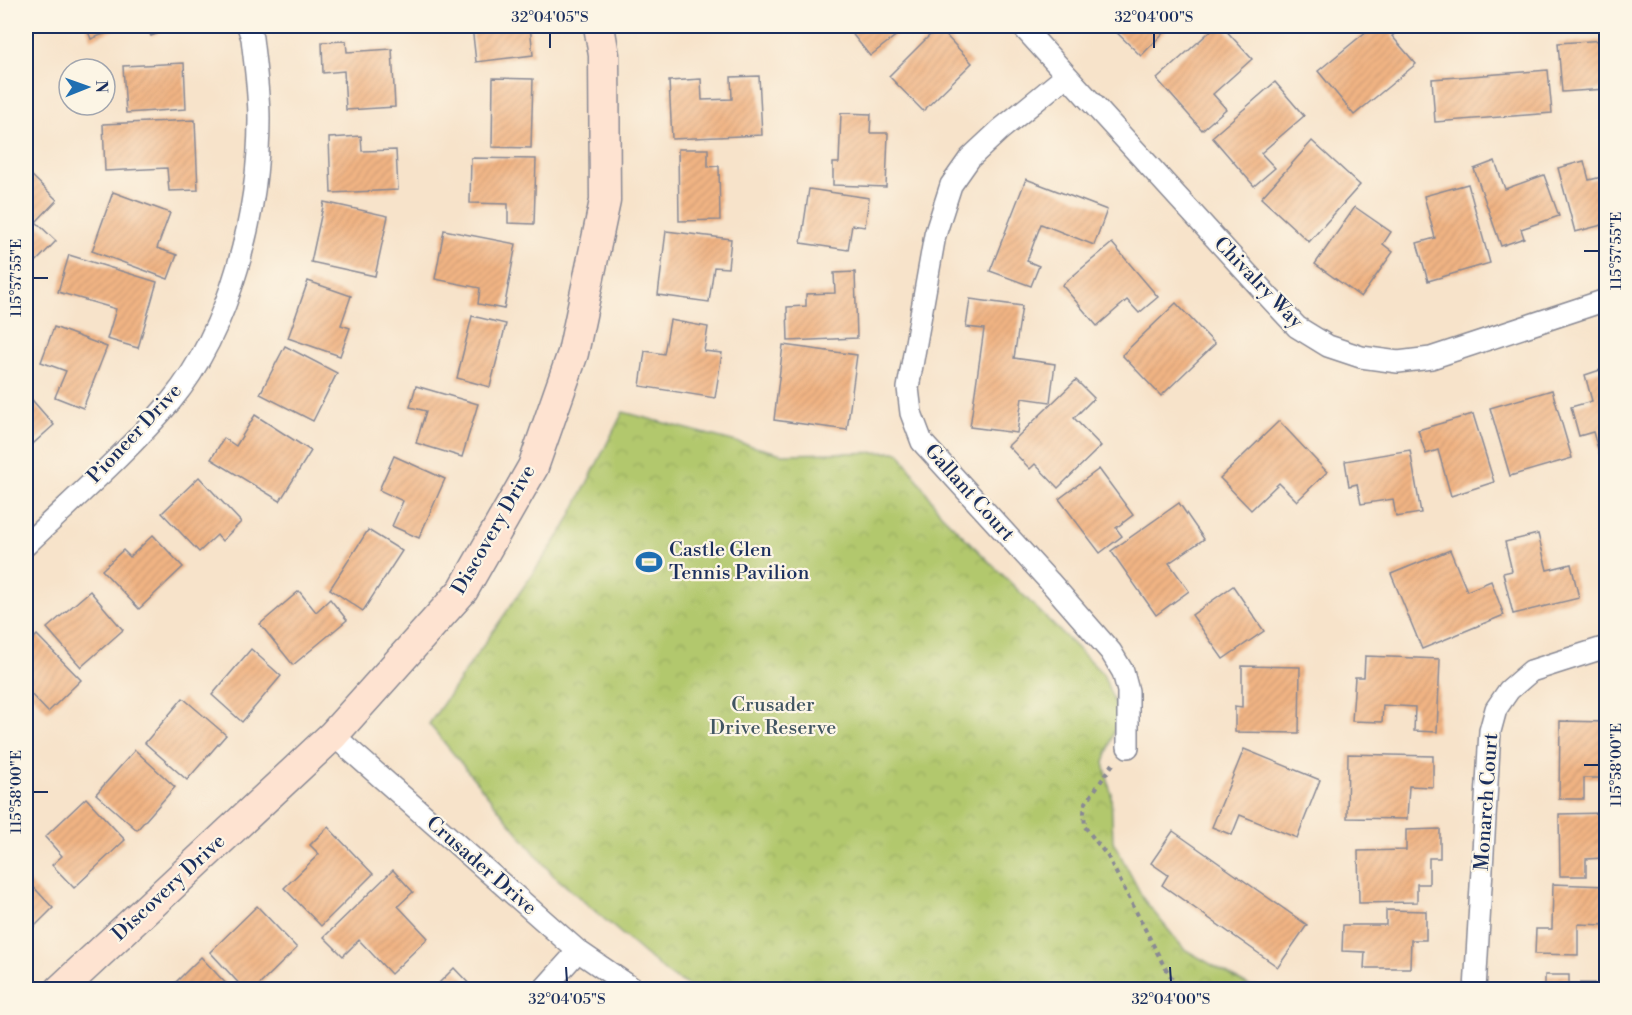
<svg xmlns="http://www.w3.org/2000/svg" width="1632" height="1015" viewBox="0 0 1632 1015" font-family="'Libre Bodoni',serif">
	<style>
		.park { fill: url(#park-crowns); stroke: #667c66; stroke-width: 1.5 }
		.building { fill: url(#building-hatch) }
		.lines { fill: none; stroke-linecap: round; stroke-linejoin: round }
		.street-casing { stroke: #898994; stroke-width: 24 }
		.secondary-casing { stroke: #898994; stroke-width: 33 }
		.path { stroke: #898994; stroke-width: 4; stroke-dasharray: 4.5 4.5; stroke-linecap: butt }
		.street { stroke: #fff; stroke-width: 21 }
		.secondary { stroke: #fee3d1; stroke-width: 30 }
		.ticks { fill: none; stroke: #1b2f5e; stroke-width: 2 }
		.labels { text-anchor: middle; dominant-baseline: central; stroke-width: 4.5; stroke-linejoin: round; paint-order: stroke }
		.street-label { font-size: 20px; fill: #1b2f5e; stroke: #fcf5e5 }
		.poi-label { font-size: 20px; fill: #1b2f5e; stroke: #fcf5e5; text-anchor: start }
		.park-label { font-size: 20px; fill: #415562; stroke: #fcf5e5 }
		.neatline { fill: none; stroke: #1b2f5e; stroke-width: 2 }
		.ticks-label { font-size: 15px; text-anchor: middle; fill: #1b2f5e }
	</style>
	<defs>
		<pattern id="park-crowns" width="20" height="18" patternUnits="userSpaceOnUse" patternTransform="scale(1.5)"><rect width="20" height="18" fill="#b2c86d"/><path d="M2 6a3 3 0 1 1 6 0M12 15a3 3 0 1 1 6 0" fill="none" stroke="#98ac61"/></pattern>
		<pattern id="building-hatch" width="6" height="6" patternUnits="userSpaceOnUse" patternTransform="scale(1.5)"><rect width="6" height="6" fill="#f1b483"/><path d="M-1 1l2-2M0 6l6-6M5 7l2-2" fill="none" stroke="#ce9b74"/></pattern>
	</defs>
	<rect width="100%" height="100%" fill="#fcf5e5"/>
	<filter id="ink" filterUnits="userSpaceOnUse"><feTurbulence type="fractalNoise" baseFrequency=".0167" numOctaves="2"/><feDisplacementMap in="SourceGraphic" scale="12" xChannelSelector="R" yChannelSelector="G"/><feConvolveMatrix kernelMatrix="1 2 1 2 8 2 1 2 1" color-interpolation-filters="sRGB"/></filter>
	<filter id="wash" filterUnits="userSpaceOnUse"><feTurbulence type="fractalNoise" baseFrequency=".008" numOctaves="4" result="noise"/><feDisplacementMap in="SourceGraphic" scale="24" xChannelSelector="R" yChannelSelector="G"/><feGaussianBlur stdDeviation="1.35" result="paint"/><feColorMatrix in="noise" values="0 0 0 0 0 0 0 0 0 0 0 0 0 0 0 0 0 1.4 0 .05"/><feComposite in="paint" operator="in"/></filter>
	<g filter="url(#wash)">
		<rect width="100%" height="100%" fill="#f7e3ca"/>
		<path class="park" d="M 623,412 L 782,454 L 899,452 L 941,514 L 1103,674 L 1119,715 L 1104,763 L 1111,793 L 1113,841 L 1144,900 L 1184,949 L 1249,986 L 1298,989 L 694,989 L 668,974 L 552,874 L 429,724 L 565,527 Z"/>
		<g id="blocks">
			<g class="building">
				<path d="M 86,26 L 124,26 L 91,39 Z"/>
				<path d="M 146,26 L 176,26 L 151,36 Z"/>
				<path d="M 472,26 L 530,26 L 533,55 L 476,62 Z"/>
				<path d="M 846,26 L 908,26 L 870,56 Z"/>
				<path d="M 1110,26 L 1170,26 L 1141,56 Z"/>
				<path d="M 1216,26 L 1222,26 L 1252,59 L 1213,94 L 1226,109 L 1202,130 L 1157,79 Z"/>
				<path d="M 1373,26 L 1394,26 L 1398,31 L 1392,36 L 1416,64 L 1354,115 L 1318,71 Z"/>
				<path d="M 938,27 L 972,63 L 923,111 L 889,76 Z"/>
				<path d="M 1606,40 L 1606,89 L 1562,92 L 1558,43 Z"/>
				<path d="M 346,41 L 347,52 L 392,49 L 395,107 L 346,110 L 344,71 L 323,73 L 322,42 Z"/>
				<path d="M 184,63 L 186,109 L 126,113 L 123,66 Z"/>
				<path d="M 1548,70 L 1552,113 L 1435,122 L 1432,79 Z"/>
				<path d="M 759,76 L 762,135 L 672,139 L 669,81 L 701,79 L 702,100 L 732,99 L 731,77 Z"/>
				<path d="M 493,78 L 533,79 L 531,148 L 492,147 Z"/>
				<path d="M 1275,82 L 1304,116 L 1261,153 L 1275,168 L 1254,186 L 1212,137 Z"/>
				<path d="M 841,113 L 871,114 L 870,133 L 888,133 L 886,187 L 833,185 L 833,163 L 839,163 Z"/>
				<path d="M 195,120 L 198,190 L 169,191 L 167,168 L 105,171 L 103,124 Z"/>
				<path d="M 361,136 L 362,151 L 396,150 L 398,190 L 331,193 L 329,138 Z"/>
				<path d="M 1312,141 L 1360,185 L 1309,242 L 1261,198 Z"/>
				<path d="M 678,149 L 708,149 L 708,167 L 719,166 L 720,220 L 679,221 Z"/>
				<path d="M 471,158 L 536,159 L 534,224 L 508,223 L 508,204 L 470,203 Z"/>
				<path d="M 1495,161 L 1505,189 L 1544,175 L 1559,216 L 1521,229 L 1524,238 L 1501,246 L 1474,169 Z"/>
				<path d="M 1584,161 L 1589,180 L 1606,176 L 1606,224 L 1575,232 L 1558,168 Z"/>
				<path d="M 26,170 L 57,200 L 36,222 L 56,241 L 30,268 L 26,264 Z"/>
				<path d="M 1026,179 L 1107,210 L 1094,245 L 1041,224 L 1027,261 L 1039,266 L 1031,286 L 990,271 Z"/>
				<path d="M 1468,184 L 1490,263 L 1428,281 L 1417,243 L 1435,238 L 1424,196 Z"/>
				<path d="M 809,189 L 869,198 L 865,227 L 852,225 L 848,250 L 801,243 Z"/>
				<path d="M 113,192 L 170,213 L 157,248 L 177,255 L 168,279 L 92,251 Z"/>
				<path d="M 324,202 L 388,216 L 375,276 L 311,262 Z"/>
				<path d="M 1355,207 L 1391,232 L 1383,244 L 1393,252 L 1361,297 L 1315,264 Z"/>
				<path d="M 444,230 L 516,244 L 504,309 L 478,304 L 480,288 L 435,279 Z"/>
				<path d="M 666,231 L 731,239 L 728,268 L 714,267 L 709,302 L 658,295 Z"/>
				<path d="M 1112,243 L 1158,297 L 1139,313 L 1127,300 L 1097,326 L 1062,285 Z"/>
				<path d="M 69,255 L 157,282 L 138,348 L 107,339 L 116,309 L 58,292 Z"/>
				<path d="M 855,272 L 857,338 L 788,341 L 787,307 L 806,306 L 806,294 L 835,293 L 834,273 Z"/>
				<path d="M 308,281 L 351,296 L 341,325 L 350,328 L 340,356 L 288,338 Z"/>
				<path d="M 970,299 L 1022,306 L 1014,358 L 1055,364 L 1050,402 L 1022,398 L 1017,433 L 970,427 L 984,329 L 966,327 Z"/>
				<path d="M 1176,303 L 1215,344 L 1161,396 L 1122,355 Z"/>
				<path d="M 472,316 L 506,324 L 490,387 L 457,378 Z"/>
				<path d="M 670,320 L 708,327 L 704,351 L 722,353 L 715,398 L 640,386 L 645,351 L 664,354 Z"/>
				<path d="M 54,327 L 107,347 L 83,408 L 55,397 L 66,371 L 41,362 Z"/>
				<path d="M 783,345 L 857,355 L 847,430 L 774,420 Z"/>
				<path d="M 285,346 L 337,373 L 313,421 L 260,394 Z"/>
				<path d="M 1606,368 L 1606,458 L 1601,459 L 1593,432 L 1579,436 L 1571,407 L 1592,401 L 1585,375 Z"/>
				<path d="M 1076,380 L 1094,398 L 1074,418 L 1101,446 L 1058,488 L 1035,464 L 1030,469 L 1008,446 Z"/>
				<path d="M 416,386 L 478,404 L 462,457 L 416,443 L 426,411 L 410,407 Z"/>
				<path d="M 1552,390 L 1572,458 L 1510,476 L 1490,408 Z"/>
				<path d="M 26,393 L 54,425 L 26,450 Z"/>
				<path d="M 1473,414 L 1494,482 L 1451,496 L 1438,450 L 1426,454 L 1418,430 Z"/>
				<path d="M 255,415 L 311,451 L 280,501 L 211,459 L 224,438 L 236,446 Z"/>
				<path d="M 1279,421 L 1327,472 L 1297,501 L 1279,483 L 1251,510 L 1220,478 Z"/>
				<path d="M 1410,450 L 1421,513 L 1396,517 L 1393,499 L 1361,504 L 1357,484 L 1349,486 L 1345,461 Z"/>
				<path d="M 394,456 L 445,479 L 419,538 L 392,526 L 403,501 L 379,490 Z"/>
				<path d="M 1099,469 L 1133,515 L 1116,528 L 1122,536 L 1100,553 L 1059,499 Z"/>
				<path d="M 199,477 L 241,522 L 222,541 L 217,535 L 199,552 L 162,513 Z"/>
				<path d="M 1179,503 L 1204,539 L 1169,563 L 1189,591 L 1156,615 L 1111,551 Z"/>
				<path d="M 368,530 L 402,551 L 363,611 L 330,589 Z"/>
				<path d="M 1538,534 L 1547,570 L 1571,564 L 1579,598 L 1513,614 L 1503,573 L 1512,571 L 1505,542 Z"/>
				<path d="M 153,535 L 183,567 L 139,609 L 102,570 L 123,550 L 130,557 Z"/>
				<path d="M 1450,550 L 1467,591 L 1491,581 L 1504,615 L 1422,649 L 1391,574 Z"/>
				<path d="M 1233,586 L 1264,631 L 1223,659 L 1192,615 Z"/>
				<path d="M 90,591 L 123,630 L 81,667 L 47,628 Z"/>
				<path d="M 299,591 L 316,612 L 330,599 L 347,620 L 293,665 L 260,624 Z"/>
				<path d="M 37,635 L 81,680 L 48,712 L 26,689 L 26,646 Z"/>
				<path d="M 251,649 L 281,676 L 242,722 L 212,695 Z"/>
				<path d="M 1365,656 L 1440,659 L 1437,732 L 1414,731 L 1415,707 L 1383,705 L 1382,722 L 1352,721 L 1355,677 L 1364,677 Z"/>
				<path d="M 1242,666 L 1300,667 L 1299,733 L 1235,732 L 1235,706 L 1242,707 Z"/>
				<path d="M 183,698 L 226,735 L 187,780 L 145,743 Z"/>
				<path d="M 1560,721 L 1606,722 L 1605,778 L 1584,778 L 1584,799 L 1559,799 Z"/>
				<path d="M 1244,749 L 1320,780 L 1297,838 L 1240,815 L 1232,835 L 1212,827 Z"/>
				<path d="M 135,750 L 175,787 L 137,830 L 96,794 Z"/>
				<path d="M 1348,754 L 1433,756 L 1433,787 L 1409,786 L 1407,819 L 1347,818 Z"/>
				<path d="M 86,798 L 125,840 L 74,888 L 52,865 L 62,856 L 45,837 Z"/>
				<path d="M 1606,813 L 1606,876 L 1603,877 L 1603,858 L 1586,859 L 1586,876 L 1560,876 L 1559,814 Z"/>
				<path d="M 328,827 L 373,874 L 321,926 L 284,888 L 319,854 L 310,845 Z"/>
				<path d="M 1440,829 L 1440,858 L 1429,858 L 1429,884 L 1417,884 L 1417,902 L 1359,903 L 1358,851 L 1406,850 L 1406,830 Z"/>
				<path d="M 1173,831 L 1307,925 L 1278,967 L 1162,885 L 1168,875 L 1151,863 Z"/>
				<path d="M 393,870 L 413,892 L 398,906 L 428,938 L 391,974 L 359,940 L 343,956 L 324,937 Z"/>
				<path d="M 26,879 L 53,908 L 30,931 L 26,926 Z"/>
				<path d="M 1553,884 L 1606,886 L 1606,925 L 1578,924 L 1578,955 L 1535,954 L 1536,929 L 1552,929 Z"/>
				<path d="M 257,906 L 297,948 L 254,990 L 245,990 L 210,952 Z"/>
				<path d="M 1386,910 L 1426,911 L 1426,940 L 1411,940 L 1410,968 L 1364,968 L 1365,952 L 1342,951 L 1343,925 L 1386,925 Z"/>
				<path d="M 201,957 L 232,990 L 168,990 Z"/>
				<path d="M 454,968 L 475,990 L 432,990 Z"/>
				<path d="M 1545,975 L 1569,975 L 1569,983 L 1594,983 L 1594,990 L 1545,990 Z"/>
			</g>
		</g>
	</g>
	<g filter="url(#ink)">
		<use href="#blocks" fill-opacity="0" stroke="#898994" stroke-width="1.5"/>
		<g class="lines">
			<g class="street-casing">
				<g id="street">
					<path d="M 1022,26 L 1267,295 L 1297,327 L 1328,346 L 1361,357 L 1398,362 L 1431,358 L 1606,300"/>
					<path d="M 1066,76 L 1000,130 L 970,158 L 951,185 L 935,235 L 908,388 L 911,413 L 922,442 L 1049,581 L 1111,652 L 1123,672 L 1128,691 L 1128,747"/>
					<path d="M 26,545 C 75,498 127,453 171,401 C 231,328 259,212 259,119 C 259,92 255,65 252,38 L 248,26"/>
					<path d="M 333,735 L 578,951 L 635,990"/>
					<path d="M 543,990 L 578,951"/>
					<path d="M 1475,990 L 1490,731 L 1496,709 L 1509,690 L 1531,671 L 1606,647"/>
				</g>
			</g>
			<g class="secondary-casing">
				<path id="secondary" d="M 60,990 L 333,735 L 463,590 L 533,467 L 573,353 L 605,201 L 604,55 L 599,26"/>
			</g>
			<path class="path" d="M 1113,764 L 1085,804 L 1084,812 L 1085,827 L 1108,857 L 1162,962 L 1175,983 L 1188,990"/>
			<use href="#street" class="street"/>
			<use href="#secondary" class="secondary"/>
		</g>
	</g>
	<path class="ticks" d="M 550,33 L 550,48M 1154,33 L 1154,48M 1584,251 L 1599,251M 33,278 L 48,278M 1584,765 L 1599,765M 33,792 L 48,792M 566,967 L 567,982M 1170,967 L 1171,982"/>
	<defs>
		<g id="stadium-bare" transform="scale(2.07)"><path d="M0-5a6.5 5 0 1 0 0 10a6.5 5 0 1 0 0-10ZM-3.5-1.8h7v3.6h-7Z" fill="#1f6fb2" stroke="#fcf5e5" stroke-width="2.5" paint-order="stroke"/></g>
	</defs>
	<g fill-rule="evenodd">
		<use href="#stadium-bare" x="649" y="562"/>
	</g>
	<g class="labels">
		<g class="street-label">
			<text transform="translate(1258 283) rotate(46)">Chivalry Way</text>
			<text transform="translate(135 434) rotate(-47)">Pioneer Drive</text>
			<text transform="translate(969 493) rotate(48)">Gallant Court</text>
			<text transform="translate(494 530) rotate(-60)">Discovery Drive</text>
			<text transform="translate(1487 802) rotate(-86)">Monarch Court</text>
			<text transform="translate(481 866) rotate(41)">Crusader Drive</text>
			<text transform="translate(169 888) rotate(-43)">Discovery Drive</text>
		</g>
		<g class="poi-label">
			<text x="669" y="550">Castle Glen<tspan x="669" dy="23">Tennis Pavilion</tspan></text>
		</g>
		<g class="park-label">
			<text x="773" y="705">Crusader<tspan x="773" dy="23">Drive Reserve</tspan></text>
		</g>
	</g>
	<rect width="1632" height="1015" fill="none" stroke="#fcf5e5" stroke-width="66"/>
	<g transform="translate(87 87) rotate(89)"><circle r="28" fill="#fcf5e5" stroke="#a2a6af" stroke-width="1.5"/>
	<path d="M0-4.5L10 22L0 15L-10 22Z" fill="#1f6fb2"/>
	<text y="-9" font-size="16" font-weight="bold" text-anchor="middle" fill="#1b2f5e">N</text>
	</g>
	<rect x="33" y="33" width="1566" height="949" class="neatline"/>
	<g class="ticks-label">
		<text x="550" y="22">32°04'05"S</text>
		<text x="1154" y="22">32°04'00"S</text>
		<text transform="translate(1616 251) rotate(-90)" y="5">115°57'55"E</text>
		<text transform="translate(16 278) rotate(-90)" y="5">115°57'55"E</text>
		<text transform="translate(1616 765) rotate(-90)" y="5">115°58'00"E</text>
		<text transform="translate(16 792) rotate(-90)" y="5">115°58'00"E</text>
		<text x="567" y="1004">32°04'05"S</text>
		<text x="1171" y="1004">32°04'00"S</text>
	</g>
</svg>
